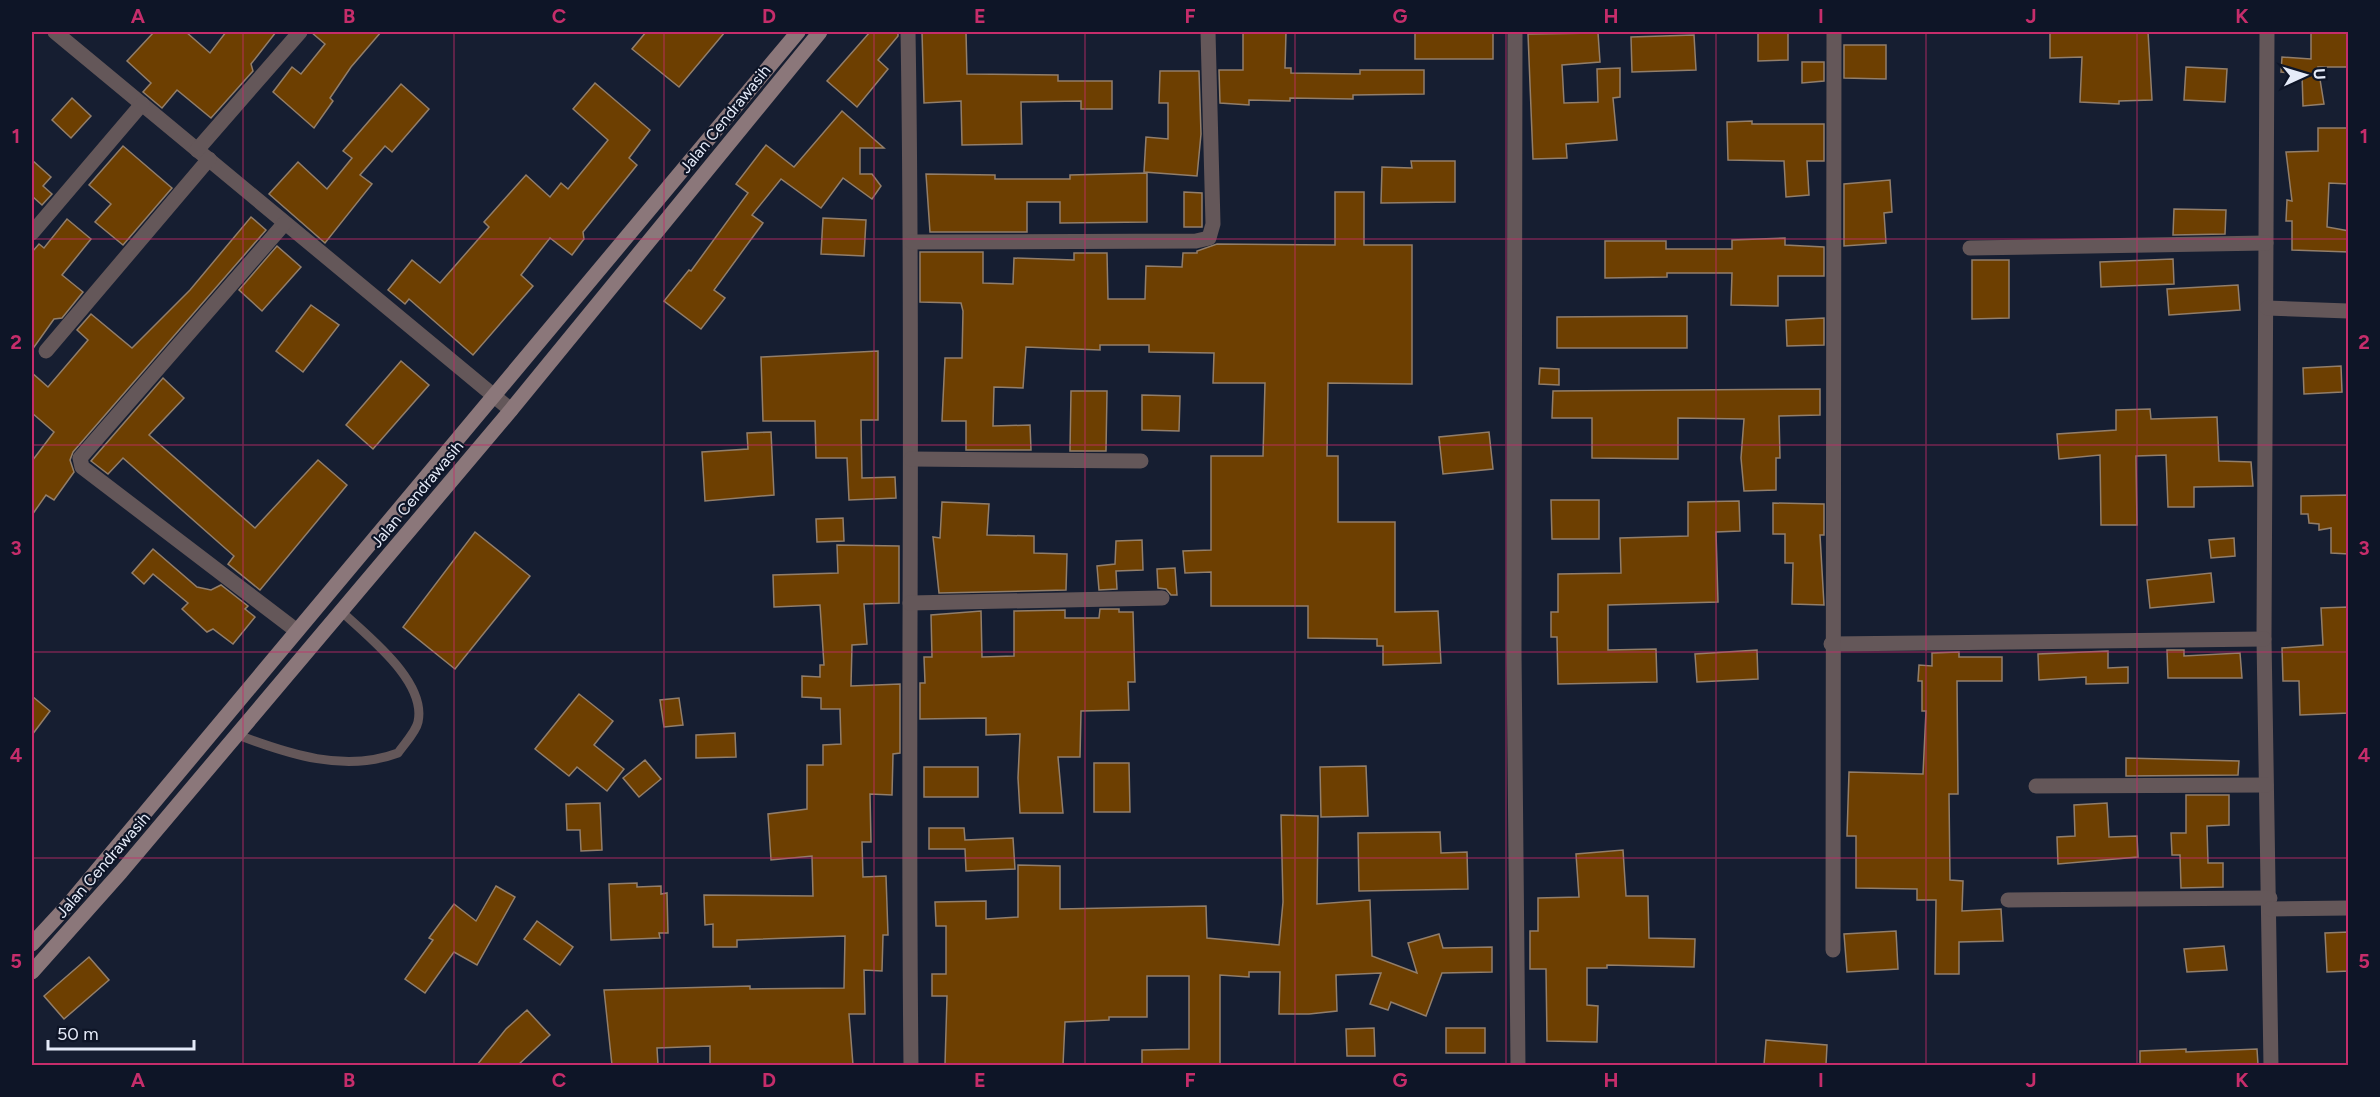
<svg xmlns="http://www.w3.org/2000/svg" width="2380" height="1097" viewBox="0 0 2380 1097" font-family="Figtree,sans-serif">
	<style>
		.building { fill: #6d3f01; stroke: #927e6a; stroke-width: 1.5 }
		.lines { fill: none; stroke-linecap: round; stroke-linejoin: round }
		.service { stroke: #645759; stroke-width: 9 }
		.minor { stroke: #645759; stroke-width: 15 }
		.secondary { stroke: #8b777a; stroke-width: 15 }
		.grid { fill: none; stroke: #c62d6b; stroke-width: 1.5; stroke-opacity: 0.55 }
		.labels { text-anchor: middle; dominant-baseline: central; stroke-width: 4.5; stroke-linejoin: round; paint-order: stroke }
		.street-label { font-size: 16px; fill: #e5ebf9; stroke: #0e1527 }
		.neatline { fill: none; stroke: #c62d6b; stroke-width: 2 }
		.grid-label { font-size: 20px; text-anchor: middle; font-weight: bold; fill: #c62d6b }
	</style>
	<rect width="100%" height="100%" fill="#161e31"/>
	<g class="building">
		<path d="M 154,32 L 186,32 L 210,53 L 226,32 L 276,32 L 251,64 L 253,71 L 211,118 L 177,90 L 162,108 L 143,92 L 151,83 L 127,61 Z"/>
		<path d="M 311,32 L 381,32 L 351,67 L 330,98 L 333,101 L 314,128 L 273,92 L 292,67 L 301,74 L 325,44 Z"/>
		<path d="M 646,32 L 725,32 L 679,87 L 632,49 Z"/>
		<path d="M 870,32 L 898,32 L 898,36 L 878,60 L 888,69 L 857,107 L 827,81 Z"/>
		<path d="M 922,32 L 966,32 L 967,74 L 1058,75 L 1058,81 L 1112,81 L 1112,109 L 1081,109 L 1081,101 L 1021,102 L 1022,144 L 962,145 L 961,101 L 924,103 Z"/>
		<path d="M 1243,32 L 1286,32 L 1285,68 L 1291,68 L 1291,73 L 1360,74 L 1360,70 L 1424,70 L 1424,94 L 1353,95 L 1353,99 L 1290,98 L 1290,101 L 1249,100 L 1249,105 L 1220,103 L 1219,70 L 1243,70 Z"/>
		<rect x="1415" y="32" width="78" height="27"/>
		<path d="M 1758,32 L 1788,32 L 1788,60 L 1758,61 Z"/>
		<path d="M 2050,32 L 2148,32 L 2152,100 L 2119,101 L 2119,104 L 2080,102 L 2082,57 L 2050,58 Z"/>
		<path d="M 2311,32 L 2347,32 L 2347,67 L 2318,67 L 2324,104 L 2303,106 L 2302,74 L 2281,72 L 2282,57 L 2311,59 Z"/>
		<path d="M 1598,33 L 1600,62 L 1562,65 L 1564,103 L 1598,102 L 1597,69 L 1620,68 L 1620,97 L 1613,98 L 1617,140 L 1566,144 L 1567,158 L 1533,159 L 1528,34 Z"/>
		<path d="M 1694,35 L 1696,70 L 1632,72 L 1631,37 Z"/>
		<path d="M 1844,45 L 1886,45 L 1886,79 L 1844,78 Z"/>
		<path d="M 1802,62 L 1824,62 L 1824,81 L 1802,83 Z"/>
		<path d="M 2186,67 L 2227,69 L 2225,102 L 2184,100 Z"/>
		<path d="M 1160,71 L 1199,71 L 1201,134 L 1197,176 L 1144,172 L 1146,137 L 1168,139 L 1168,103 L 1159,103 Z"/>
		<path d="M 595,83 L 650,130 L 629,158 L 637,165 L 583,232 L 584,239 L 572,255 L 550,238 L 521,275 L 533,286 L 473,355 L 409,299 L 405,304 L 388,290 L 412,260 L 440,283 L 489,227 L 484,222 L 526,175 L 550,197 L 561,183 L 568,189 L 608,140 L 573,109 Z"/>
		<path d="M 401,84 L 429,109 L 392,152 L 385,146 L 360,175 L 372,184 L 325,243 L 269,194 L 298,162 L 327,189 L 352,158 L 343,151 Z"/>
		<path d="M 72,98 L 91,116 L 71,138 L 52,120 Z"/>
		<path d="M 842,111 L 884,148 L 860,148 L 860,174 L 872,174 L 881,186 L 872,199 L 843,178 L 821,208 L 781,179 L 752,215 L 763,223 L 714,290 L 725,298 L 701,329 L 664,301 L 689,270 L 691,271 L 748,193 L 736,184 L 766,145 L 794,167 Z"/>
		<path d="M 1752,121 L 1752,124 L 1824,124 L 1824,161 L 1807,161 L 1809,195 L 1786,197 L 1784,161 L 1728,160 L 1727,122 Z"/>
		<path d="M 2318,128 L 2349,128 L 2349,184 L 2329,183 L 2327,227 L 2349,231 L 2349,252 L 2292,250 L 2292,221 L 2286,221 L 2287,200 L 2292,201 L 2286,152 L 2318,151 Z"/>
		<path d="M 123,146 L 172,188 L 123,245 L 95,222 L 111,204 L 89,185 Z"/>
		<path d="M 32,160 L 51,177 L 43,186 L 52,194 L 42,205 L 33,197 L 32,199 Z"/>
		<path d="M 1411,161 L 1455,161 L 1455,202 L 1381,203 L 1382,167 L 1412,168 Z"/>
		<path d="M 1147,173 L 1147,222 L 1060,223 L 1060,202 L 1027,202 L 1027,232 L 930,232 L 926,174 L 995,175 L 995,179 L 1070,179 L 1070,175 Z"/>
		<path d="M 1890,180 L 1892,212 L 1884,213 L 1886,243 L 1844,246 L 1844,184 Z"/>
		<path d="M 1184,192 L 1202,193 L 1202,227 L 1184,227 Z"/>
		<path d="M 1335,192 L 1364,192 L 1364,245 L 1412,245 L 1412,384 L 1328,383 L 1327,456 L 1338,456 L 1338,522 L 1395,522 L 1395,612 L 1438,611 L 1441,663 L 1383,665 L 1383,646 L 1377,646 L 1377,639 L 1308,638 L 1308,606 L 1211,606 L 1211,572 L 1185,573 L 1183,551 L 1211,550 L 1211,456 L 1263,456 L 1265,383 L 1213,383 L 1214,353 L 1149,352 L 1149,345 L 1100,345 L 1100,350 L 1026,347 L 1023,388 L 994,387 L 993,426 L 1030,425 L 1031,450 L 966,450 L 966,421 L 942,421 L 945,358 L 962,358 L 963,311 L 961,303 L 920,302 L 920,252 L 983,252 L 983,283 L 1013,284 L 1014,258 L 1074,260 L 1074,253 L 1107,253 L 1108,299 L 1145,299 L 1146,266 L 1182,267 L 1183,253 L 1197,253 L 1197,251 L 1217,244 L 1335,245 Z"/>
		<path d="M 2174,209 L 2226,210 L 2225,234 L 2173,235 Z"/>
		<path d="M 251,217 L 266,230 L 73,452 L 70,460 L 74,472 L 54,500 L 46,495 L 32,515 L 32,461 L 54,432 L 32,413 L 32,373 L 48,387 L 88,340 L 77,330 L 91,314 L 132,348 L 190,290 Z"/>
		<path d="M 823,218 L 866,220 L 864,256 L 821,254 Z"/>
		<path d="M 67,219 L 91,239 L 62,275 L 83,292 L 62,318 L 54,319 L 32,350 L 32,252 L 39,244 L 44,248 Z"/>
		<path d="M 1785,238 L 1785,245 L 1824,247 L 1824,276 L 1778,276 L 1778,306 L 1731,305 L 1732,273 L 1667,273 L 1667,277 L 1605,278 L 1605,241 L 1666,241 L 1666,249 L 1732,249 L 1732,240 Z"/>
		<path d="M 277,246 L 301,267 L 262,311 L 239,290 Z"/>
		<path d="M 2173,259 L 2174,284 L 2101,287 L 2100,262 Z"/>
		<path d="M 1972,260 L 2009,260 L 2009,318 L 1972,319 Z"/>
		<path d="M 2238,285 L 2240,310 L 2169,315 L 2167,289 Z"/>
		<path d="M 311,305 L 339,325 L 303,372 L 276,351 Z"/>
		<path d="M 1687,316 L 1687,348 L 1557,348 L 1557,317 Z"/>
		<path d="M 1824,318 L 1824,345 L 1787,346 L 1786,320 Z"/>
		<path d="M 878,351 L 878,420 L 861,420 L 862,478 L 895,477 L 896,498 L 849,500 L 847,458 L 816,458 L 815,421 L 763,421 L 761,357 Z"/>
		<path d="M 401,361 L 429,385 L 373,449 L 346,425 Z"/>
		<path d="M 2341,366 L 2342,392 L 2304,394 L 2303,368 Z"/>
		<path d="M 1540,368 L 1559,369 L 1559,385 L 1539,384 Z"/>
		<path d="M 163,378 L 184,398 L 149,435 L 255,528 L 318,460 L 347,485 L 260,590 L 228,564 L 234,556 L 123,458 L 108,474 L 91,461 Z"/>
		<path d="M 1820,389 L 1820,415 L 1779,416 L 1780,458 L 1776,458 L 1776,490 L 1744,491 L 1741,458 L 1744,419 L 1678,418 L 1678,459 L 1592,458 L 1592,418 L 1552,418 L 1553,391 Z"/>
		<path d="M 1071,391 L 1107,391 L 1106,451 L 1070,451 Z"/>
		<path d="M 1142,395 L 1180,396 L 1179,431 L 1142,430 Z"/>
		<path d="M 2150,409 L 2151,419 L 2217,417 L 2219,461 L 2251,462 L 2253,486 L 2194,487 L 2194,507 L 2168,507 L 2166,455 L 2136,456 L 2137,525 L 2101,525 L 2100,455 L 2059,459 L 2057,434 L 2116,430 L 2116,410 Z"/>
		<path d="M 771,432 L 774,495 L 705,501 L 702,452 L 748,449 L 747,433 Z"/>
		<path d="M 1489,432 L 1493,469 L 1443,474 L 1439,437 Z"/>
		<path d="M 2349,495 L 2349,554 L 2331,553 L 2331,528 L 2319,530 L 2319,524 L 2309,523 L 2308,514 L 2301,514 L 2301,496 Z"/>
		<path d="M 1551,500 L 1599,500 L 1599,539 L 1552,539 Z"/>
		<path d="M 1739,501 L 1740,531 L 1716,532 L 1718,602 L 1608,605 L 1608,650 L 1656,649 L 1657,682 L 1558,684 L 1557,637 L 1551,637 L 1551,612 L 1558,612 L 1558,574 L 1621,573 L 1620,538 L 1688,536 L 1688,502 Z"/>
		<path d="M 942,502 L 989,504 L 987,535 L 1034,536 L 1034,553 L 1067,554 L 1066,590 L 939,593 L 933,537 L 940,538 Z"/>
		<path d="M 1773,503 L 1824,504 L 1824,535 L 1820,535 L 1824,605 L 1792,604 L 1793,563 L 1785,563 L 1785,534 L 1773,534 Z"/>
		<path d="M 843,518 L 844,541 L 817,542 L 816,519 Z"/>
		<path d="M 475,532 L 530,576 L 455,669 L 403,627 Z"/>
		<path d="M 2234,538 L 2235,556 L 2211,558 L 2209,540 Z"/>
		<path d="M 1142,540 L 1143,570 L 1116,571 L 1117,589 L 1099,590 L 1097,566 L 1115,564 L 1116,541 Z"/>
		<path d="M 837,545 L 899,546 L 899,603 L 864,604 L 867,644 L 852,645 L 851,686 L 900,684 L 900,753 L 893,754 L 892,795 L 870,794 L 871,842 L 862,842 L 863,877 L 886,876 L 888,935 L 883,935 L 882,971 L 864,970 L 865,1014 L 849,1014 L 853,1065 L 710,1065 L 710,1046 L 657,1048 L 658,1065 L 612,1065 L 604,990 L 750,986 L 750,989 L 844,988 L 845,936 L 737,940 L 737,947 L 713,947 L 713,924 L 705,925 L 704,895 L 813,896 L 812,856 L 771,860 L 768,814 L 807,809 L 807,765 L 823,765 L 823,745 L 841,744 L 840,709 L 821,709 L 821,698 L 802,697 L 802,676 L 820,677 L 820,665 L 824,665 L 820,605 L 774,607 L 773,575 L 838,573 Z"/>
		<path d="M 153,549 L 197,587 L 211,590 L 221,585 L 248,606 L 245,609 L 255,617 L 233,644 L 213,629 L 207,632 L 182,609 L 188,603 L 153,574 L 144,584 L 132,573 Z"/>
		<path d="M 1175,568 L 1177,595 L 1171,595 L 1166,589 L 1158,588 L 1157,569 Z"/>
		<path d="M 2211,573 L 2214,602 L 2150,608 L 2147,580 Z"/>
		<path d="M 2349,607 L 2349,713 L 2300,715 L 2299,681 L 2283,681 L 2282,648 L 2323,645 L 2321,608 Z"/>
		<path d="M 1100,609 L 1119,609 L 1119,612 L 1133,612 L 1135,682 L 1128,682 L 1129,710 L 1081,711 L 1080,757 L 1058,757 L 1063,813 L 1020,813 L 1018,778 L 1020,734 L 986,735 L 986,718 L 920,719 L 920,683 L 925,683 L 924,657 L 932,657 L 931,615 L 981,611 L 982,657 L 1014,656 L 1014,611 L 1065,610 L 1065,618 L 1099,618 Z"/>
		<path d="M 1757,650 L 1758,679 L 1697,682 L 1695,654 Z"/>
		<path d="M 2167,650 L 2184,650 L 2184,656 L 2240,653 L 2242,678 L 2168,678 Z"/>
		<path d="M 2108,651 L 2108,668 L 2128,667 L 2128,683 L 2086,684 L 2086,677 L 2039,680 L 2038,654 Z"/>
		<path d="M 1959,652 L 1959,657 L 2002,657 L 2002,681 L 1957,681 L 1958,794 L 1949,794 L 1950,880 L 1963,881 L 1962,911 L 2001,909 L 2003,941 L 1959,942 L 1959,974 L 1935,974 L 1936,900 L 1917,900 L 1917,889 L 1856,888 L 1856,836 L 1847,836 L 1849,772 L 1923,774 L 1926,711 L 1922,711 L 1922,681 L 1918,681 L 1919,665 L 1932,666 L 1932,653 Z"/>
		<path d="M 579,694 L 613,721 L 594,745 L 624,769 L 607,791 L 577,767 L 569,776 L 535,749 Z"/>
		<path d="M 32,696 L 50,711 L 32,735 Z"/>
		<path d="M 679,698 L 683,725 L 664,727 L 660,700 Z"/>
		<path d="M 735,733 L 736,757 L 696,758 L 696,735 Z"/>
		<path d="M 2126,758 L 2239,761 L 2238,775 L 2126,776 Z"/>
		<path d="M 645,760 L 661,779 L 639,797 L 623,778 Z"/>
		<path d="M 1094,763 L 1129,763 L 1130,812 L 1094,812 Z"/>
		<path d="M 1366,766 L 1368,816 L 1321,817 L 1320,767 Z"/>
		<rect x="924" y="767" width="54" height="30"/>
		<path d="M 2186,795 L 2229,795 L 2229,825 L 2207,826 L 2208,863 L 2223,863 L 2223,887 L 2181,888 L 2180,855 L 2172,855 L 2171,833 L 2186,833 Z"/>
		<path d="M 600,803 L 602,850 L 581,851 L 580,830 L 567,830 L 566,804 Z"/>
		<path d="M 2107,803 L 2109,837 L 2137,836 L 2138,857 L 2058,864 L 2057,837 L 2075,836 L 2074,805 Z"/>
		<path d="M 1281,815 L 1318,816 L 1317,904 L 1370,900 L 1372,956 L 1417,973 L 1408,943 L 1439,934 L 1443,948 L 1492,947 L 1492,972 L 1442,973 L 1426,1016 L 1391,1002 L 1388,1010 L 1370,1004 L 1381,973 L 1336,975 L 1337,1011 L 1309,1014 L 1279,1014 L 1280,972 L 1249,972 L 1249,977 L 1220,975 L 1220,1065 L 1142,1065 L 1142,1050 L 1189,1049 L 1189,976 L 1147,976 L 1147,1017 L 1109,1017 L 1109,1020 L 1065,1022 L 1063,1065 L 945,1065 L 947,996 L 932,996 L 932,974 L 946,974 L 946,926 L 936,926 L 935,902 L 986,901 L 986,919 L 1018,917 L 1018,865 L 1060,866 L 1060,909 L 1206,906 L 1207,938 L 1279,945 L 1283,902 Z"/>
		<path d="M 929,828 L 964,828 L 965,840 L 1013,838 L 1015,869 L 966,871 L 965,849 L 929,849 Z"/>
		<path d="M 1440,832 L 1441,853 L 1467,852 L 1468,889 L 1359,891 L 1358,833 Z"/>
		<path d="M 1623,850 L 1626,896 L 1648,896 L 1649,938 L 1695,939 L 1694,967 L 1607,965 L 1607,968 L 1587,968 L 1587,1005 L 1598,1006 L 1597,1042 L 1547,1041 L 1546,969 L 1530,969 L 1530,931 L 1538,931 L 1538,898 L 1579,897 L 1576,854 Z"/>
		<path d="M 637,883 L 637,887 L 661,886 L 661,894 L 667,893 L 668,933 L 659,933 L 660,938 L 611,940 L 609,884 Z"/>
		<path d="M 496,886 L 515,897 L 477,965 L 454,952 L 425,993 L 405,979 L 433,940 L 429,938 L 454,904 L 476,921 Z"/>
		<path d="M 537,921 L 573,947 L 560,965 L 524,939 Z"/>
		<path d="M 1896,931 L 1898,969 L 1847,972 L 1844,934 Z"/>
		<path d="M 2349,932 L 2349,971 L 2327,972 L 2325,933 Z"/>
		<path d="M 2224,946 L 2227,970 L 2187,972 L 2184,949 Z"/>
		<path d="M 89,957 L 109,980 L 64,1019 L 44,996 Z"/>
		<path d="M 527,1010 L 550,1035 L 518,1065 L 477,1065 L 506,1029 Z"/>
		<path d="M 1374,1028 L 1375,1056 L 1347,1056 L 1346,1029 Z"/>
		<rect x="1446" y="1028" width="39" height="25"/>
		<path d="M 1766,1040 L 1827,1045 L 1826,1065 L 1764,1065 Z"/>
		<path d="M 2186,1049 L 2186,1052 L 2257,1049 L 2258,1065 L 2140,1065 L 2140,1051 Z"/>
	</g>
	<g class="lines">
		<path class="service" d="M 238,735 C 288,754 345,773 398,753 C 404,744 416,732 418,722 C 427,681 367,636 341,611"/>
		<g class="minor">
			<path d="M 55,32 L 511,410"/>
			<path d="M 908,32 C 914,376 907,721 911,1066"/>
			<path d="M 1515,32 L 1514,652 L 1518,1066"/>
			<path d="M 2267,32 L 2264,639 L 2271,1066"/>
			<path d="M 197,150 L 300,32"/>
			<path d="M 284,224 L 80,458 L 82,467 L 297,631"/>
			<path d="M 32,233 L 142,104"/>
			<path d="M 912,242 L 1196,241 L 1209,238 L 1213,224 L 1208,32"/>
			<path d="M 1970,248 L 2266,243"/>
			<path d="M 2267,308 L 2348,311"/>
			<path d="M 46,351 L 209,159"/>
			<path d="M 911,459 L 1141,461"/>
			<path d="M 910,603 L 1162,598"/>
			<path d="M 1831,644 L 2264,639"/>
			<path d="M 2036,786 L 2266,785"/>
			<path d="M 2008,900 L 2270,898"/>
			<path d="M 2270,909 L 2348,908"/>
			<path d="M 1833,950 L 1834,32"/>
		</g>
		<g class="secondary">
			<path d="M 32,944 L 68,905 L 798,32"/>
			<path d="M 32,972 L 121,872 L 511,410 L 820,32"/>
		</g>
	</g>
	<path class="grid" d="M 243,32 L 243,1066M 454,32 L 454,1066M 664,32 L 664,1066M 874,32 L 874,1066M 1085,32 L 1085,1066M 1295,32 L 1295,1066M 1506,32 L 1506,1066M 1716,32 L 1716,1066M 1926,32 L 1926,1066M 2137,32 L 2137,1066M 32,239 L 2348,239M 32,445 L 2348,445M 32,652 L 2348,652M 32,858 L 2348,858"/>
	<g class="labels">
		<g class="street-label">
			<text transform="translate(725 119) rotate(-51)">Jalan Cendrawasih</text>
			<text transform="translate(417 494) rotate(-50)">Jalan Cendrawasih</text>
			<text transform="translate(103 865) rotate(-49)">Jalan Cendrawasih</text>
		</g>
	</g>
	<rect width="2380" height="1097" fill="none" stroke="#0e1527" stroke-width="66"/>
	<g transform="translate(2305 75) rotate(86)" stroke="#0e1527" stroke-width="4.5" paint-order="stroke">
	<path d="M0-4.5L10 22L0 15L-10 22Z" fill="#e5ebf9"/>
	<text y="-9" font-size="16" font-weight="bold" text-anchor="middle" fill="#e5ebf9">U</text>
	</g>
	<path d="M48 1040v9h146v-9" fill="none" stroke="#e5ebf9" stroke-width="3"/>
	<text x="57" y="1040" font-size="18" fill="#e5ebf9" stroke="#0e1527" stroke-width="4.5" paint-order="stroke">50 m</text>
	<rect x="33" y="33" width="2314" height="1031" class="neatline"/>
	<g class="grid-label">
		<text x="138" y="23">A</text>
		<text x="349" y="23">B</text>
		<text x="559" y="23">C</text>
		<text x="769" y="23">D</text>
		<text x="980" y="23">E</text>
		<text x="1190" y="23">F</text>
		<text x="1400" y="23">G</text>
		<text x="1611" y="23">H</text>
		<text x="1821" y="23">I</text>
		<text x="2031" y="23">J</text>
		<text x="2242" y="23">K</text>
		<text x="16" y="143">1</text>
		<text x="2364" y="143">1</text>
		<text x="16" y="349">2</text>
		<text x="2364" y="349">2</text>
		<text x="16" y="555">3</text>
		<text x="2364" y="555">3</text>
		<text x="16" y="762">4</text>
		<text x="2364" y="762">4</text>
		<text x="16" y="968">5</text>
		<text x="2364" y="968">5</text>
		<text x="138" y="1087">A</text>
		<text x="349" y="1087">B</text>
		<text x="559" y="1087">C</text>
		<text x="769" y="1087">D</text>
		<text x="980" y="1087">E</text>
		<text x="1190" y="1087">F</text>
		<text x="1400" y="1087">G</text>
		<text x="1611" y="1087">H</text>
		<text x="1821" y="1087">I</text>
		<text x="2031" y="1087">J</text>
		<text x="2242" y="1087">K</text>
	</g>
</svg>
